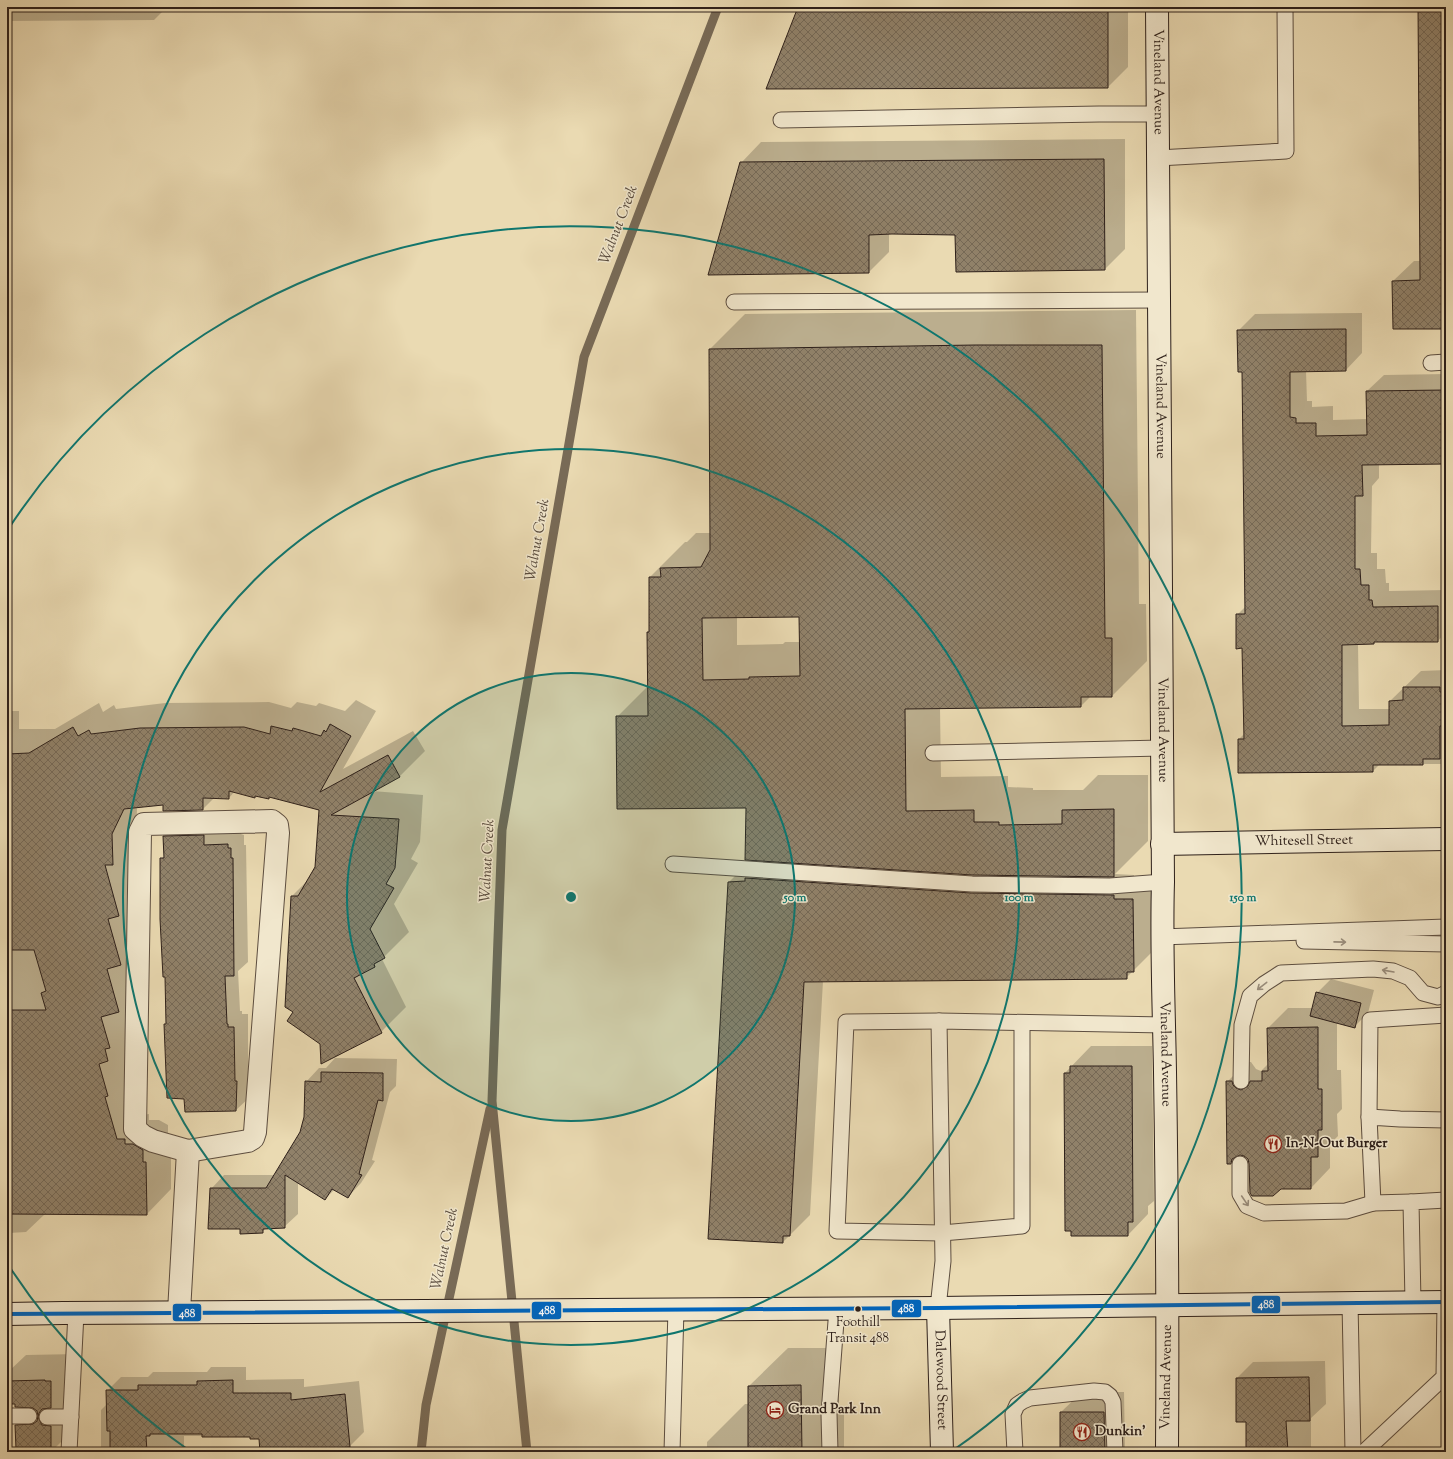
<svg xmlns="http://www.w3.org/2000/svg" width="1453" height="1459" viewBox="0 0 1453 1459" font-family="'Sorts Mill Goudy',serif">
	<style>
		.shadow { fill: #0003; fill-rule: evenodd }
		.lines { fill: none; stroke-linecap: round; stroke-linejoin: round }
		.stream { stroke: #786a56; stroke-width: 9 }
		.building { fill: url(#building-cross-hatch); stroke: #2e201a; fill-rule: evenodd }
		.lane-casing { stroke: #5d4e40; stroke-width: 17 }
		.street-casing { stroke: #5d4e40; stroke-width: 24 }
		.secondary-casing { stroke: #2e201a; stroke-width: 24 }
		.lane { stroke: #f1e7cd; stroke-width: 15 }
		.street { stroke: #f1e7cd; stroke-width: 22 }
		.secondary { stroke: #f1e7cd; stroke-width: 22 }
		.bus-1-casing { stroke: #f1e7cd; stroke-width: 7 }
		.bus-1 { stroke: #0065bd; stroke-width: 4 }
		.oneway { stroke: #998d7c }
		.ring { fill: none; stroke: #0f766e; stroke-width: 2 }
		.bus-dot { fill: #2e201a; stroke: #f1e7cd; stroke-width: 1.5 }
		.labels { text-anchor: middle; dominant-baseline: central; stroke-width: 3; stroke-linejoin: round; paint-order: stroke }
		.bus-label { font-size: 13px; fill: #2e201a; stroke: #f1e7cd }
		.street-label { font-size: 14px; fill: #2e201a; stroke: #f1e7cd }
		.poi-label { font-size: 14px; font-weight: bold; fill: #2e201a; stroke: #f1e7cd; text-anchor: start }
		.water-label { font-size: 15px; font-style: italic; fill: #594b3d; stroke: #f1e7cd }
		.centre { fill: #0f766e; stroke: #f1e7cd; stroke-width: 2 }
		.ring-label { font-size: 12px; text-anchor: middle; font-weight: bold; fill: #0f766e; stroke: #f1e7cd; stroke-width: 3; stroke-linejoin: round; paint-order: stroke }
		.line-badge { stroke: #f1e7cd; stroke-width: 1.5 }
		.badge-label { font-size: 11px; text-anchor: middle; font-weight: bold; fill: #fff }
	</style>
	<defs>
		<pattern id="building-cross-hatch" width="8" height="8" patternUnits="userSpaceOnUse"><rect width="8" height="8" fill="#908169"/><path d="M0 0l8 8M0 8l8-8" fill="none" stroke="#766956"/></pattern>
	</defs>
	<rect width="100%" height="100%" fill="#eadab2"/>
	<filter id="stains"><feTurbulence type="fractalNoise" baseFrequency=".005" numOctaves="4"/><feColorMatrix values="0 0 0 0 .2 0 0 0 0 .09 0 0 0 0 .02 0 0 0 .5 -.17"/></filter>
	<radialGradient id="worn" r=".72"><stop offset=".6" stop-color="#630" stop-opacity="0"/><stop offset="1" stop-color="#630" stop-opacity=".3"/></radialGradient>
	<g class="shadow">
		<path d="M 7,7 L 167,7 L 154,20 L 7,21 Z"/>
		<path d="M 799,7 L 1128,7 L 1128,67 L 1108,87 Z"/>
		<path d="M 1419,7 L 1446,7 L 1446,328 L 1393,281 L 1414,261 L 1421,261 Z"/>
		<path d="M 1125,139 L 1125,249 L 1105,269 L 956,234 L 889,233 L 889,252 L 869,272 L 741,163 L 761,142 Z"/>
		<path d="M 1136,310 L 1139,604 L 1146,604 L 1147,661 L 1112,696 L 1091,696 L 1081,706 L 940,708 L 941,777 L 1008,776 L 1008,787 L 1033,788 L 1033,790 L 1083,790 L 1098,775 L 1148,775 L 1148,841 L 1115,874 L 1134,875 L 1134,879 L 1153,878 L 1154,950 L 1126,978 L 823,981 L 810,1215 L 783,1242 L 729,882 L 749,862 L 760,861 L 747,807 L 617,717 L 649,685 L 648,632 L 650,630 L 650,577 L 685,542 L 687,542 L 696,533 L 711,533 L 710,349 L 745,314 ZM 800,616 L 801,642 L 785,642 L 783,644 L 737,645 L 737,617 Z"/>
		<path d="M 1362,313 L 1362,353 L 1346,370 L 1306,371 L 1307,401 L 1312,401 L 1312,407 L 1333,406 L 1333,420 L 1367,419 L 1367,391 L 1384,375 L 1446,374 L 1446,463 L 1379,464 L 1379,478 L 1372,486 L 1371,553 L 1377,553 L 1377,569 L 1385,569 L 1386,583 L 1389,583 L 1389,591 L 1446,590 L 1446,632 L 1438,641 L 1376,641 L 1374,643 L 1358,644 L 1359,709 L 1390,709 L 1390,701 L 1421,671 L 1446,670 L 1446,764 L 1380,764 L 1373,771 L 1239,739 L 1244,734 L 1243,647 L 1237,615 L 1246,606 L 1243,371 L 1238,331 L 1255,314 Z"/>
		<path d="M 356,700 L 376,711 L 343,769 L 413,731 L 425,751 L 400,776 L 372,791 L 423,795 L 420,842 L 411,859 L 418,863 L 394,904 L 409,932 L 382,959 L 406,1007 L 381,1032 L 321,1043 L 294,1012 L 292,896 L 310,878 L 316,867 L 320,809 L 270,796 L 268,798 L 235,791 L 229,798 L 214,798 L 203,809 L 164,804 L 137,806 L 133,1035 L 125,1043 L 133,1070 L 142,1115 L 149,1114 L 149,1120 L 159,1120 L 168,1125 L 168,1137 L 171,1137 L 171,1189 L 147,1214 L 45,1214 L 26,1232 L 9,1233 L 7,1235 L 7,711 L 19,711 L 19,729 L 55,729 L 99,703 L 103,712 L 114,705 L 116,709 L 165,703 L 269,702 L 291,708 L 297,702 L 316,706 L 319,703 L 345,711 Z"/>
		<path d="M 178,823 L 241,831 L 241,834 L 244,835 L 244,845 L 246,845 L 248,962 L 238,971 L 240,1011 L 242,1011 L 242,1014 L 248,1014 L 248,1068 L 250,1068 L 250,1097 L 236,1110 L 186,1111 L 185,1098 L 165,1025 L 167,1023 L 161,859 L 165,856 L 164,836 Z"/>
		<path d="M 1331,979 L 1374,990 L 1368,1013 L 1354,1027 L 1337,1022 L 1337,1070 L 1341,1070 L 1342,1109 L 1337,1114 L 1338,1136 L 1330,1144 L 1330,1168 L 1311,1188 L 1250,1164 L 1248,1159 L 1245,1155 L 1240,1154 L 1231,1163 L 1227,1082 L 1247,1062 L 1251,1062 L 1256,1069 L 1261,1071 L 1269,1063 L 1268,1028 L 1288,1008 L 1313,1008 L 1317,993 Z"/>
		<path d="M 1091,1046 L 1152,1046 L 1154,1201 L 1148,1206 L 1148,1214 L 1128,1235 L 1065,1073 Z"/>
		<path d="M 335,1058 L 397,1059 L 396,1086 L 390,1092 L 372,1160 L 375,1161 L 361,1183 L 348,1197 L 335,1189 L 325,1199 L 298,1182 L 298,1214 L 284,1227 L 267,1227 L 262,1232 L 241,1228 L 211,1189 L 224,1175 L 276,1175 L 301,1132 L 305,1117 L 306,1082 L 319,1068 L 326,1068 Z"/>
		<path d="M 788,1348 L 839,1348 L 839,1407 L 844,1407 L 844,1452 L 707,1452 L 707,1442 L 745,1404 L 749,1404 L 749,1386 Z"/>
		<path d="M 77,1354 L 78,1425 L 51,1452 L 30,1452 L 30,1448 L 16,1425 L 35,1407 L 16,1403 L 7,1403 L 7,1373 L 26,1355 Z"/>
		<path d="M 1325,1361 L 1326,1404 L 1311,1418 L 1311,1452 L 1247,1452 L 1247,1421 L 1237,1378 L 1253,1362 Z"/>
		<path d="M 211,1367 L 246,1367 L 246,1380 L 304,1379 L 304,1387 L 359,1381 L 364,1432 L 350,1446 L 344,1446 L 339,1451 L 331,1452 L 266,1452 L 260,1437 L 251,1436 L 184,1436 L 184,1452 L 101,1452 L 101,1410 L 107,1404 L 107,1391 L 121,1377 L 148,1377 L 153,1372 L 207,1372 Z"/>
		<path d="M 1082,1392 L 1124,1392 L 1125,1452 L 1061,1452 L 1061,1412 Z"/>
	</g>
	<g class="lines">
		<g class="stream">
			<path d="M 421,1452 L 426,1405 L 490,1109"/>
			<path d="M 527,1452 L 492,1101 L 502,830 L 584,357 L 718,7"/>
		</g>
	</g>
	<g class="building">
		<path d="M 798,7 L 1108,7 L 1108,88 L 766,89 Z"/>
		<path d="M 1418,7 L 1446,7 L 1446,329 L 1393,329 L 1392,281 L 1420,280 Z"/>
		<path d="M 1104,159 L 1105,270 L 956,272 L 955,235 L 892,234 L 869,235 L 869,273 L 708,275 L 740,162 Z"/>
		<path d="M 1346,329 L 1346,371 L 1290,372 L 1290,417 L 1296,418 L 1296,423 L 1316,423 L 1316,436 L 1367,435 L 1366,391 L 1446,390 L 1446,464 L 1362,465 L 1363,496 L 1355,496 L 1355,569 L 1360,569 L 1361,585 L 1369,585 L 1369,600 L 1372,600 L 1373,607 L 1438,606 L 1438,642 L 1374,642 L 1374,644 L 1342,645 L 1342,726 L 1389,725 L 1389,701 L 1403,700 L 1403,687 L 1440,687 L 1440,692 L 1446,692 L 1446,726 L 1440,726 L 1440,759 L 1423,759 L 1423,765 L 1373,765 L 1373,772 L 1238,773 L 1238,739 L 1244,739 L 1242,648 L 1236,649 L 1236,614 L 1245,614 L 1242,372 L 1238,372 L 1237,330 Z"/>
		<path d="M 976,345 L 1102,345 L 1105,638 L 1112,638 L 1112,697 L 1081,697 L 1081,707 L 905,709 L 906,811 L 974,810 L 974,822 L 999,822 L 999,825 L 1062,824 L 1062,810 L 1114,809 L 1114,877 L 972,875 L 745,860 L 746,808 L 617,809 L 616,716 L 648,716 L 647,632 L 649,632 L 649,577 L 661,577 L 660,568 L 701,567 L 710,550 L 709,349 ZM 799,617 L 800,676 L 749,677 L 749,679 L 703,680 L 702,618 Z"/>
		<path d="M 330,724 L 351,736 L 320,792 L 388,755 L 400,777 L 331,815 L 399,819 L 395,868 L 386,884 L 394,888 L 370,929 L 385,958 L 374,964 L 375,967 L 354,978 L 382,1033 L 321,1064 L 320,1044 L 287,1021 L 293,1012 L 285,1007 L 291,896 L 298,896 L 315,867 L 319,810 L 269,797 L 269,799 L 255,796 L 255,798 L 229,791 L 229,799 L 203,798 L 203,810 L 163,811 L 163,805 L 124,809 L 112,834 L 113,865 L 105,865 L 119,916 L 108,919 L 121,965 L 107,969 L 119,1012 L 101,1017 L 110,1048 L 105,1049 L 108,1061 L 99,1064 L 108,1096 L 105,1097 L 117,1139 L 125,1139 L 125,1144 L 133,1144 L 143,1150 L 143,1162 L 146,1162 L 147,1215 L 7,1214 L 7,1010 L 46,1010 L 41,993 L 46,991 L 34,950 L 7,950 L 7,754 L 29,753 L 73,727 L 78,736 L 89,730 L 91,734 L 140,728 L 244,727 L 270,734 L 271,726 L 292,731 L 293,728 L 321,736 L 324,730 L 326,732 Z"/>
		<path d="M 204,835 L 204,845 L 228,844 L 228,848 L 231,848 L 231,858 L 233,858 L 234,976 L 225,976 L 227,1024 L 228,1024 L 228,1027 L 234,1027 L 235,1081 L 237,1081 L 236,1111 L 185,1112 L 184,1099 L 167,1098 L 164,1024 L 166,1024 L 165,977 L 163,977 L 160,919 L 160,858 L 164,858 L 163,836 Z"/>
		<path d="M 745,878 L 971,893 L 1114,895 L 1114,899 L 1133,899 L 1134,972 L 1127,972 L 1127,979 L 804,982 L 790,1236 L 783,1236 L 783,1243 L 708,1239 L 728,882 L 745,881 Z"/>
		<path d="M 1316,992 L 1361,1003 L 1355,1028 L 1310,1016 Z"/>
		<path d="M 1318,1027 L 1318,1089 L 1322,1089 L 1322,1130 L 1318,1130 L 1318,1157 L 1311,1157 L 1311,1189 L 1281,1189 L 1273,1196 L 1252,1196 L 1250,1193 L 1249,1164 L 1248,1159 L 1244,1156 L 1240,1155 L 1232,1159 L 1231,1164 L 1227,1164 L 1226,1081 L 1232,1081 L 1233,1085 L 1236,1088 L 1241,1090 L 1248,1086 L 1250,1081 L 1262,1081 L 1262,1071 L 1268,1071 L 1267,1028 Z"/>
		<path d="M 1070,1066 L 1132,1066 L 1133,1222 L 1128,1222 L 1128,1236 L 1071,1236 L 1071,1231 L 1065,1231 L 1064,1073 L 1070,1073 Z"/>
		<path d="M 321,1072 L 383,1073 L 383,1101 L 378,1100 L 359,1174 L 362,1175 L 348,1198 L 332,1189 L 325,1200 L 285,1175 L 285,1228 L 263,1229 L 263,1233 L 240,1234 L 240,1229 L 208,1229 L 210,1188 L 266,1188 L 300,1132 L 304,1117 L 305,1081 L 321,1082 Z"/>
		<path d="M 1309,1377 L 1310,1421 L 1286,1421 L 1288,1452 L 1246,1452 L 1246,1422 L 1236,1422 L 1236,1378 Z"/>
		<path d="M 45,1380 L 45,1381 L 51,1381 L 51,1408 L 42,1409 L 39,1413 L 38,1417 L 42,1425 L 51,1426 L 51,1452 L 29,1452 L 29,1449 L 16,1449 L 15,1425 L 33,1424 L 37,1421 L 38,1416 L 37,1411 L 33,1408 L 15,1407 L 15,1404 L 7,1404 L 7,1381 Z"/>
		<path d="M 233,1380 L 233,1393 L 291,1393 L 291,1400 L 345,1394 L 350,1447 L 339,1448 L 340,1452 L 260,1452 L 259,1439 L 250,1439 L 250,1437 L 202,1437 L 202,1434 L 150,1434 L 150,1436 L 146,1436 L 147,1452 L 110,1452 L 110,1431 L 107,1431 L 106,1390 L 138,1390 L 138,1385 L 197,1385 L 197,1381 Z"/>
		<path d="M 801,1385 L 802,1452 L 748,1452 L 748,1386 Z"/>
		<path d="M 1060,1412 L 1104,1412 L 1105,1452 L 1060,1452 Z"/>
	</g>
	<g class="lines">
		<g class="lane-casing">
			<g id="lane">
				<path d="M 781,120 L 1099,114 L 1158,114"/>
				<path d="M 1158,158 L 1286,151 L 1285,7"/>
				<path d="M 734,302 L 1159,300"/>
				<path d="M 1431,363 L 1446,362"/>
				<path d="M 933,753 L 1162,748"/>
				<path d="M 673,864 L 972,884 L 1110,886 L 1163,882"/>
				<path d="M 1161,937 L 1446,927"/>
				<path d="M 1304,941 L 1446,944"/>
				<path d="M 939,1021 L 846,1022 L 837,1231 L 942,1233 L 1022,1226 L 1022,1023"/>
				<path d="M 1241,1081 L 1242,1025 L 1250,996 L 1264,984 L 1281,973 L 1373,969 L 1393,971 L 1410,978 L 1423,993 L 1438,997 L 1446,993"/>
				<path d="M 1369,1117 L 1370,1020 L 1446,1015"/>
				<path d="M 1240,1164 L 1240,1194 L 1247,1206 L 1264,1213 L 1346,1211 L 1373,1203"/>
				<path d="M 1411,1202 L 1373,1203 L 1369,1117 L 1400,1119 L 1446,1120"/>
				<path d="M 1413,1302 L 1411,1202 L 1446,1200"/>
				<path d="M 1350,1303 L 1353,1452"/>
				<path d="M 938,1308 L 943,1261 L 939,1021 L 1165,1025"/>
				<path d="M 7,1416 L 29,1416"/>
				<path d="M 47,1417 L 71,1417"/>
				<path d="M 69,1452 L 76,1313"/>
				<path d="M 672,1452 L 676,1309"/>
				<path d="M 830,1452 L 829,1414 L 837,1308"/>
				<path d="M 1015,1452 L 1013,1414 L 1017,1405 L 1023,1401 L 1030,1398 L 1094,1391 L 1105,1392 L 1110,1396 L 1113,1402 L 1115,1452"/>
				<path d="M 1364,1452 L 1444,1377 L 1445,1302"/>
			</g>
		</g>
		<g class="street-casing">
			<g id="street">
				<path d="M 272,821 L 277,825 L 278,833 L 255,1132 L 253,1138 L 248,1141 L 188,1151 L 153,1141 L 143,1136 L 135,1129 L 140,832 L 144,824 Z"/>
				<path d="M 179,1312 L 188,1151"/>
			</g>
		</g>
		<g class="secondary-casing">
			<g id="secondary">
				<path id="s1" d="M 1157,7 L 1163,882 C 1161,945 1164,1009 1165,1072 C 1167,1199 1168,1325 1167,1452"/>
				<path id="s2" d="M 1162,844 L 1446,839"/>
				<path id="s3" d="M 938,1308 L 942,1452"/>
				<path d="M 7,1314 L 63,1313 L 938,1308 L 1446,1302"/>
			</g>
		</g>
		<use href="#lane" class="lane"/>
		<use href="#street" class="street"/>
		<use href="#secondary" class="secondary"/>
		<g class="bus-1-casing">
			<path id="bus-1" d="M 7,1314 L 938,1308 L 1446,1302"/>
		</g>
		<use href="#bus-1" class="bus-1"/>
	</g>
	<defs><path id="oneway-shaft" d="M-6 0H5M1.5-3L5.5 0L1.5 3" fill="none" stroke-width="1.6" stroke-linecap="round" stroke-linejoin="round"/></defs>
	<g class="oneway">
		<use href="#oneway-shaft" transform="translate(1340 942) rotate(1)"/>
		<use href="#oneway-shaft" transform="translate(1388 971) rotate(-170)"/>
		<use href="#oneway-shaft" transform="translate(1262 986) rotate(142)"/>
		<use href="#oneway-shaft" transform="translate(1245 1201) rotate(56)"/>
	</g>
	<circle cx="571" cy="897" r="224" fill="#0f766e" fill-opacity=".12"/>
	<g class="ring">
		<circle cx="571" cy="897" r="224"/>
		<circle cx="571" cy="897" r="448"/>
		<path d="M190 1451A672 672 0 0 1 7 1263M7 531A672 672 0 1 1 952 1451"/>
	</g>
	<defs>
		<g id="restaurant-ring" transform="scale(0.9)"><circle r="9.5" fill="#f1e7cd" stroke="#8f2418" stroke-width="1.5"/><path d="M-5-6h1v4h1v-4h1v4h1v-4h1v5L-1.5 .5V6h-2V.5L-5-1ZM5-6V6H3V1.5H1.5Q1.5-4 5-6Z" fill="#8f2418"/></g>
		<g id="hotel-ring" transform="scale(0.9)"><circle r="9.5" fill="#f1e7cd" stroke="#8f2418" stroke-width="1.5"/><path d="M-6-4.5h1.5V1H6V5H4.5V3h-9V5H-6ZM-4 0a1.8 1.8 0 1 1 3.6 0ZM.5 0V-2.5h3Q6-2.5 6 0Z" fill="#8f2418"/></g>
	</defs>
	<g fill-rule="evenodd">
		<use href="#restaurant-ring" x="1273" y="1144"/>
		<use href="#hotel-ring" x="775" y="1410"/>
		<use href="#restaurant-ring" x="1082" y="1432"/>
	</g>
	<circle class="bus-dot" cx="858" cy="1309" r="3.5"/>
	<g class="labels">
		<g class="bus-label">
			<text x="858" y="1323">Foothill<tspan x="858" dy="16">Transit 488</tspan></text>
		</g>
		<g class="street-label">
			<text stroke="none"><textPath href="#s1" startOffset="75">Vineland Avenue</textPath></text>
			<text stroke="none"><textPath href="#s1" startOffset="399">Vineland Avenue</textPath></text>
			<text stroke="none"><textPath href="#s1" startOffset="723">Vineland Avenue</textPath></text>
			<text stroke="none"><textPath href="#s2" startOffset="142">Whitesell Street</textPath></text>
			<text stroke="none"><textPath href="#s1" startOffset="1047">Vineland Avenue</textPath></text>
			<text transform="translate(1167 1377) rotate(-89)">Vineland Avenue</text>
			<text stroke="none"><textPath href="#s3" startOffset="72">Dalewood Street</textPath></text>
		</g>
		<g class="poi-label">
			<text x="1286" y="1144">In-N-Out Burger</text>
			<text x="788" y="1410">Grand Park Inn</text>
			<text x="1095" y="1432">Dunkin'</text>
		</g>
		<g class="water-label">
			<text transform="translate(619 225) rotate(-69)">Walnut Creek</text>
			<text transform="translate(538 540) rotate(-80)">Walnut Creek</text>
			<text transform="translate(488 861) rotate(-87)">Walnut Creek</text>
			<text transform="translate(445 1249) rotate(-78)">Walnut Creek</text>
		</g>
	</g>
	<circle cx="571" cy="897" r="6" class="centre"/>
	<g class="ring-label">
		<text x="795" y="901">50 m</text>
		<text x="1019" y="901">100 m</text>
		<text x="1243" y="901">150 m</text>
	</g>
	<g class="line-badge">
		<rect x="1251" y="1295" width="30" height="19" rx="4" fill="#0065bd"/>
		<rect x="891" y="1299" width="31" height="19" rx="4" fill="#0065bd"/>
		<rect x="531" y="1301" width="31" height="19" rx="4" fill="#0065bd"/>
		<rect x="172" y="1303" width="30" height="19" rx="4" fill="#0065bd"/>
	</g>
	<g class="badge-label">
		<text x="1266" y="1308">488</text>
		<text x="906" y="1312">488</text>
		<text x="547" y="1314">488</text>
		<text x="187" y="1317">488</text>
	</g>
	<rect width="1453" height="1459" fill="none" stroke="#eadab2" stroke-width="24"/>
	<rect x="8" y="8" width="1437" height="1443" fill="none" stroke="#2e201a" stroke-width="2"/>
	<rect x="12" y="12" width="1429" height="1435" fill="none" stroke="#2e201a"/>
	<rect width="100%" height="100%" filter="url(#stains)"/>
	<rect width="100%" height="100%" fill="url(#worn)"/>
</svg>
